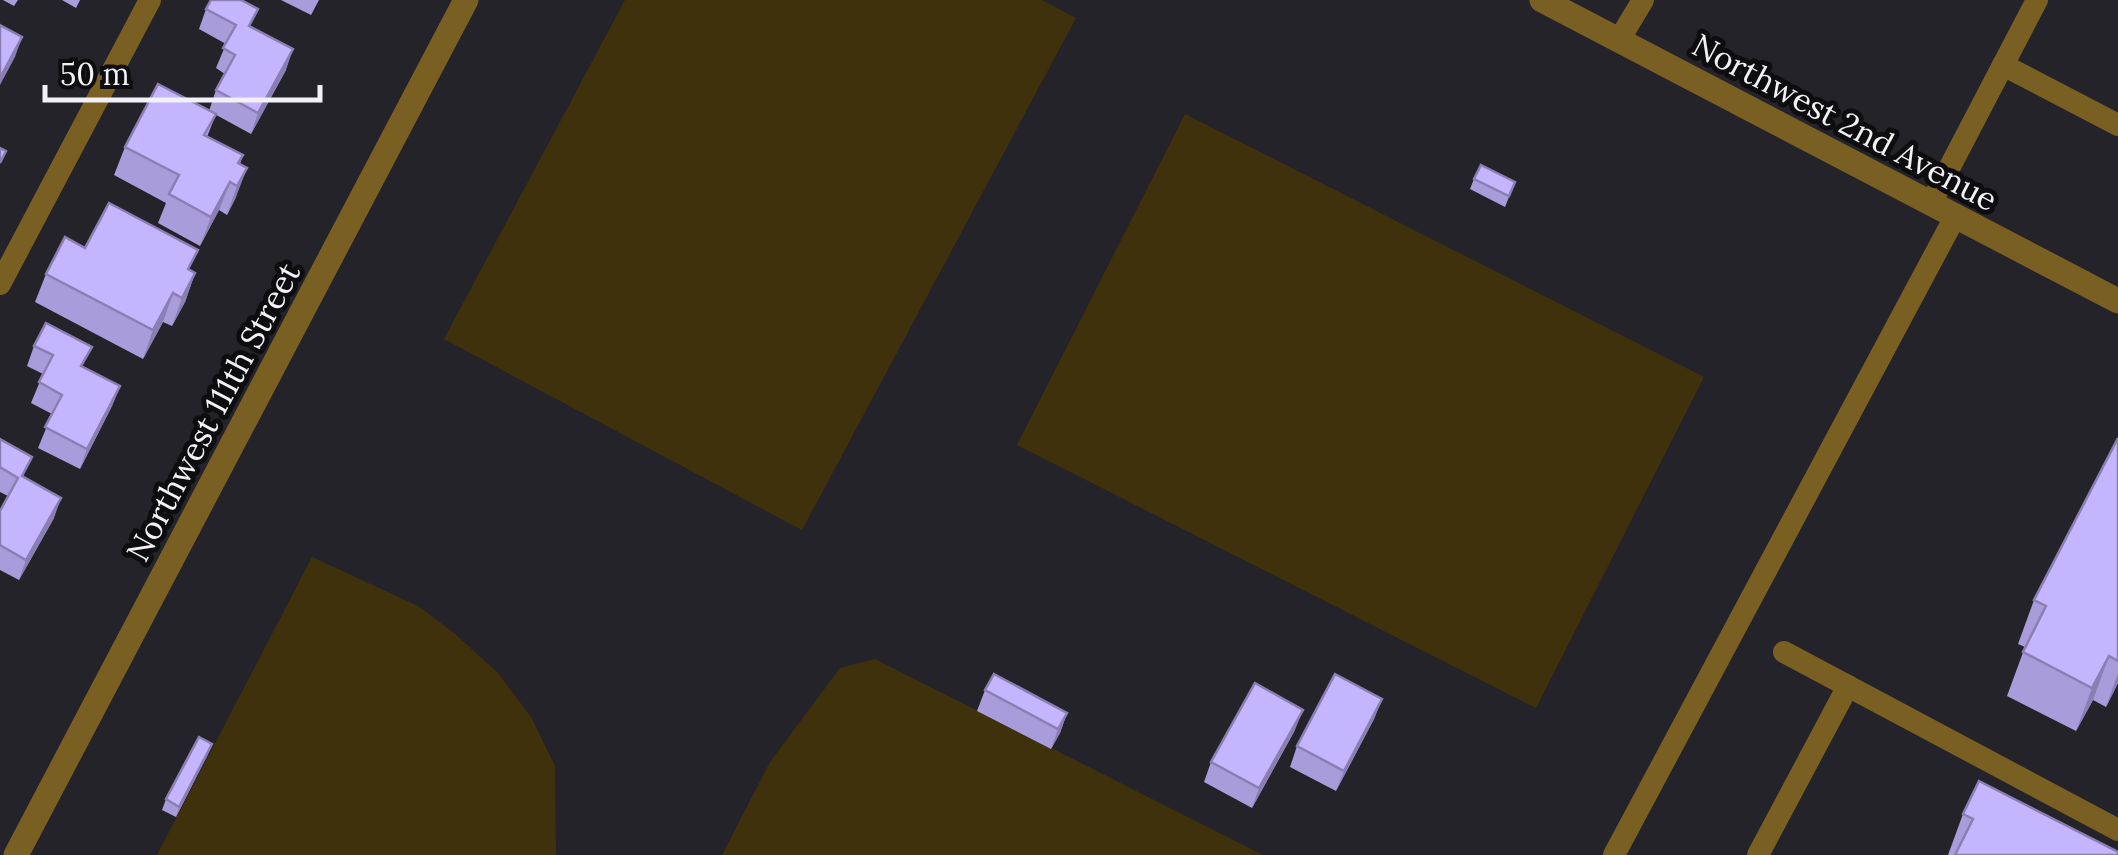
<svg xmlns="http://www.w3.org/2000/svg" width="2118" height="855" viewBox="0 0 2118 855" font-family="Lora,serif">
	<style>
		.green { fill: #40310d }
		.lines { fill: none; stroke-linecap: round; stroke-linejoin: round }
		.service { stroke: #7a5f22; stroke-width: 22 }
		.tertiary { stroke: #7a5f22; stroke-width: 25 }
		.wall { fill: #a99cdb }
		.shaded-wall { fill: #8a7fb2 }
		.building { fill: #c5b5ff; stroke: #8a7fb2; stroke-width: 2.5 }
		.labels { text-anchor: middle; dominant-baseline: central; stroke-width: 10; stroke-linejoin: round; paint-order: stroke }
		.street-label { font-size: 32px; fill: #f2f1f7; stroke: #0d0d10 }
	</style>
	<rect width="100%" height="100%" fill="#24232a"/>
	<g class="green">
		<path d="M 625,0 L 1042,0 L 1076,18 L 802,530 L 444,339 Z"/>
		<path d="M 1185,114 L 1704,377 L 1536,708 L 1017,445 Z"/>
		<path d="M 312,557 L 418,606 L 454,633 L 497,672 L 531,717 L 555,766 L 556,855 L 157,855 Z"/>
		<path d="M 875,659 L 1263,855 L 722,855 L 770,762 L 840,668 Z"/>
	</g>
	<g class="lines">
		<g class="service">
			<path d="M 1619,40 L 1643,0"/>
			<path d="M 2003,65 L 2118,125"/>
			<path d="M 1931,203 L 2037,0"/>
			<path d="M 0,284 L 150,0"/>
			<path d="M 1784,652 L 2118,830"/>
			<path d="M 1614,855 L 1956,215"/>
			<path d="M 1758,855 L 1848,686"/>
		</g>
		<g class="tertiary">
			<path d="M 1542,0 L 2118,301"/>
			<path d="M 16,855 L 466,0"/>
		</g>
	</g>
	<g class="wall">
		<path d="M 3,0 L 18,0 L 14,6 Z"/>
		<path d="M 62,0 L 80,0 L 76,8 Z"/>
		<path d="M 281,0 L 319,0 L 311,15 Z"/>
		<path d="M 206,9 L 251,27 L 286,70 L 251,134 L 209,111 L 216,90 L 225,74 L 216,68 L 226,44 L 199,29 Z"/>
		<path d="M 216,114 L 207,137 L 243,155 L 240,164 L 236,197 L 227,215 L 219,210 L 200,246 L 158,223 L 166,203 L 114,175 L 125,147 Z"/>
		<path d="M 1474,179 L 1515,182 L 1505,207 L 1470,189 Z"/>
		<path d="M 85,248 L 191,270 L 195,273 L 185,302 L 172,326 L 163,322 L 143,359 L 35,302 L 46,274 Z"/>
		<path d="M 34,346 L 84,367 L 120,386 L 112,406 L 80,469 L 38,448 L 52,414 L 31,403 L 43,374 L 27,366 Z"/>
		<path d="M 2118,438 L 2118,683 L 2106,707 L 2093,700 L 2076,731 L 2007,696 L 2025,647 L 2018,644 L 2034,600 Z"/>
		<path d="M 0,439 L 25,478 L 54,518 L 19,580 L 0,570 L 0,511 L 8,496 L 0,492 Z"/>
		<path d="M 985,690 L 1067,713 L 1060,733 L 1051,749 L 977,711 Z"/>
		<path d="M 1382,699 L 1374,719 L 1336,791 L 1290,767 L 1297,746 Z"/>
		<path d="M 1295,730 L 1252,808 L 1204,782 L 1211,762 Z"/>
		<path d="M 208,754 L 176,817 L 162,810 L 166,799 Z"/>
		<path d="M 1963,814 L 2118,855 L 1948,855 Z"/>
	</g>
	<g class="shaded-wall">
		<path d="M 22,37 L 15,57 L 0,85 L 0,78 Z"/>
		<path d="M 293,49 L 286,70 L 251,134 L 258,113 Z"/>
		<path d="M 247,168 L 236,197 L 227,215 L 237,186 Z"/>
		<path d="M 230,182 L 219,210 L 200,246 L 211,217 Z"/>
		<path d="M 195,273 L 185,302 L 172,326 L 182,298 Z"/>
		<path d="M 173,293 L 163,322 L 143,359 L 153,330 Z"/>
		<path d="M 120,386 L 112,406 L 80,469 L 87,449 Z"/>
		<path d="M 61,498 L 54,518 L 19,580 L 26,560 Z"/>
		<path d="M 2109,656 L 2093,700 L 2076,731 L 2092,688 Z"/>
		<path d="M 2118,673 L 2118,683 L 2106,707 Z"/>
		<path d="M 1382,699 L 1374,719 L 1336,791 L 1344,771 Z"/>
		<path d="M 1303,710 L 1295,730 L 1252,808 L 1259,788 Z"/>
		<path d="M 1067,713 L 1060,733 L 1051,749 L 1058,729 Z"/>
		<path d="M 212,744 L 208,754 L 176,817 L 179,807 Z"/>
	</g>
	<g class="building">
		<path d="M 211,0 L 241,0 L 258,9 L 249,26 L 293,49 L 258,113 L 216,90 L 235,55 L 223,48 L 236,25 L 206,9 Z"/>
		<path d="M 0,25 L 22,37 L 0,78 Z"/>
		<path d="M 158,84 L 216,114 L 204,135 L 243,155 L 238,163 L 247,168 L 237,186 L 230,182 L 211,217 L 169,194 L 179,175 L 125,147 Z"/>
		<path d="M 0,148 L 6,151 L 0,163 Z"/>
		<path d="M 1481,165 L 1515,182 L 1509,196 L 1474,179 Z"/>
		<path d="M 109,203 L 198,250 L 188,269 L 195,273 L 182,298 L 173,293 L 153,330 L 46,274 L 65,237 L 85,248 Z"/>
		<path d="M 46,323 L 92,347 L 81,366 L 120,386 L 87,449 L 45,427 L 62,395 L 39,382 L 53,355 L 34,346 Z"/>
		<path d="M 2118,438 L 2118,661 L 2109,656 L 2092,688 L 2023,652 L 2046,606 L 2034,600 Z"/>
		<path d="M 0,439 L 32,457 L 22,476 L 61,498 L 26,560 L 0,545 L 0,511 L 18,478 L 0,467 Z"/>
		<path d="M 994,674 L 1067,713 L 1058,729 L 985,690 Z"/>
		<path d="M 1335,674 L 1382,699 L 1344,771 L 1297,746 Z"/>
		<path d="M 1255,683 L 1303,710 L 1259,788 L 1211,762 Z"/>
		<path d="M 199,737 L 212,744 L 179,807 L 166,799 Z"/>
		<path d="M 1979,781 L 2118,852 L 2118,855 L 1955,855 L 1973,819 L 1963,814 Z"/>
	</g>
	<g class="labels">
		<g class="street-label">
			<text transform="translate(1845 122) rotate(28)">Northwest 2nd Avenue</text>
			<text transform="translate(213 412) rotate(-62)">Northwest 111th Street</text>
		</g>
	</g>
	<path d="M45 85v15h275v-15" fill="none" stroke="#f2f1f7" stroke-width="5"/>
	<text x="60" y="85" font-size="30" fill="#f2f1f7" stroke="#0d0d10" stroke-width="8" paint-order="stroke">50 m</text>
</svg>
